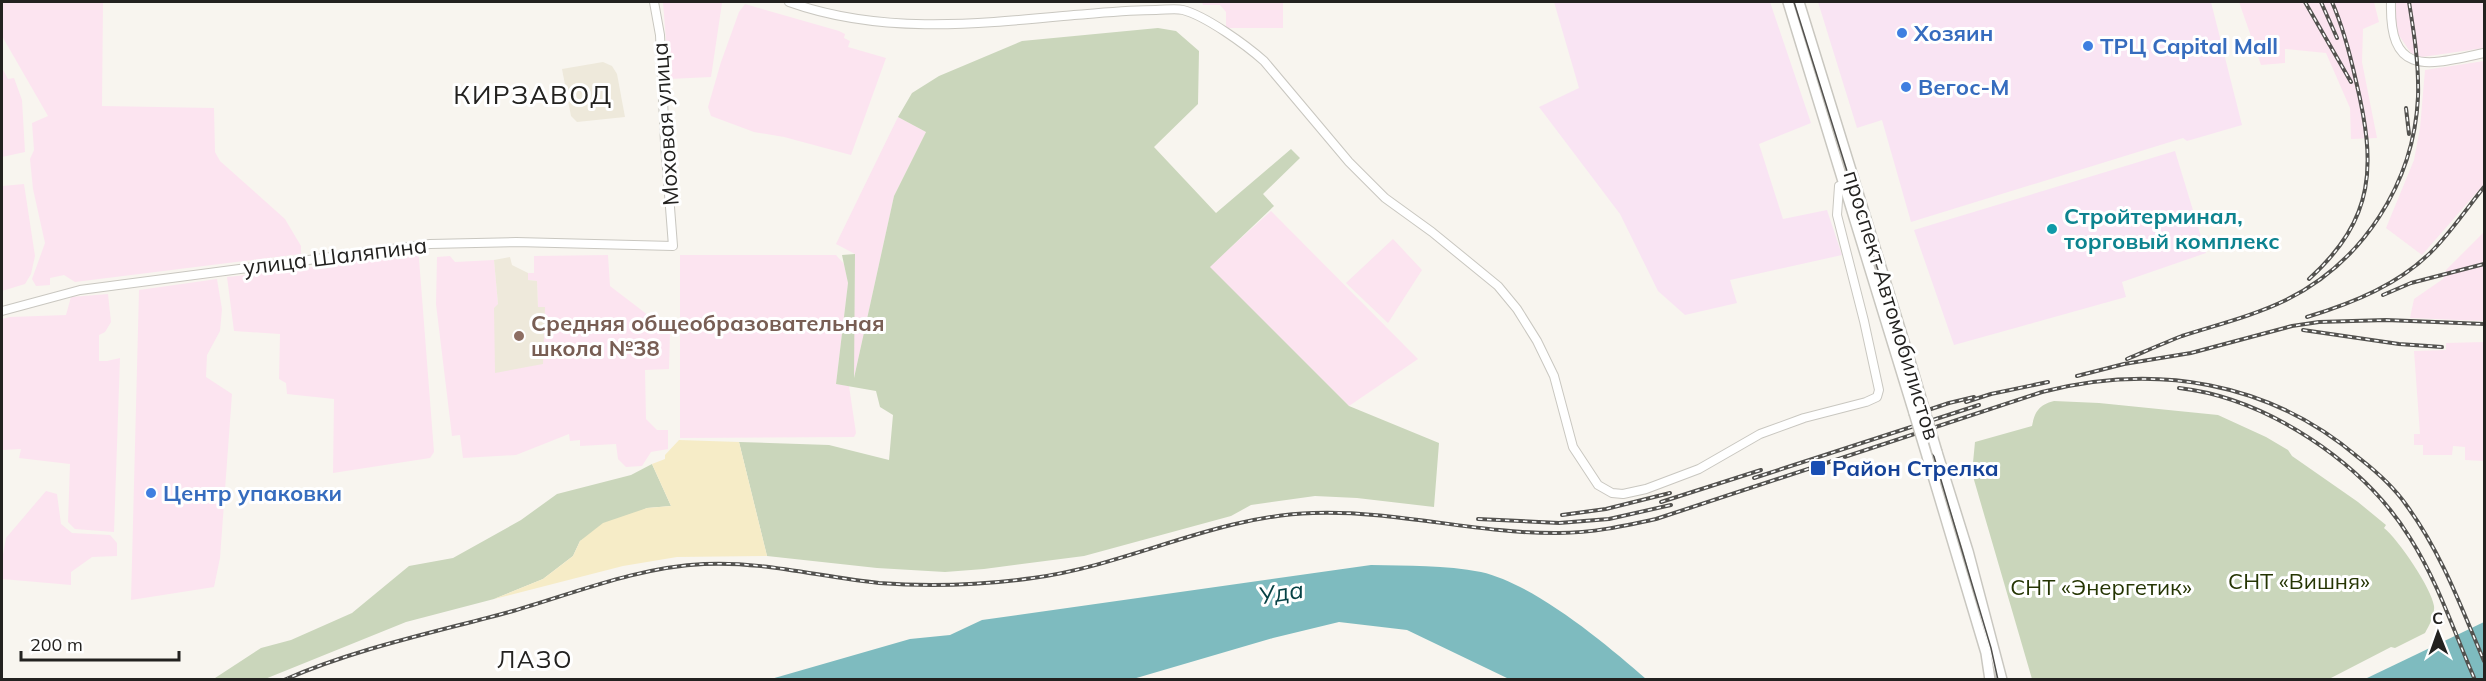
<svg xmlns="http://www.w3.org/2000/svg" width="2486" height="681" viewBox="0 0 2486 681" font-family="Mulish,sans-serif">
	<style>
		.commercial { fill: #f9e4f3 }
		.industrial { fill: #fce4f0 }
		.built { fill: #eee9db }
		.green { fill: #cad6bb }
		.sand { fill: #f6ecc7 }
		.water { fill: #7ebbbf }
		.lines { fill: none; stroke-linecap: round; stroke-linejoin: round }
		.minor-casing { stroke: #c9c7c0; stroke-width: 10 }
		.major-casing { stroke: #c9c7c0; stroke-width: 12 }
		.minor { stroke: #fff; stroke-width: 8 }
		.major { stroke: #fff; stroke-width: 9 }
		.tram { stroke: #53524f; stroke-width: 1.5 }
		.rail-casing { stroke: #53524f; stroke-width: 4 }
		.rail { stroke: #fff; stroke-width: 1.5; stroke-dasharray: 4.5; stroke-linecap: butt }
		.major-bridge-casing { stroke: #c9c7c0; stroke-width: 12; stroke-linecap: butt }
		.major-bridge { stroke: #fff; stroke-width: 9 }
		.shop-dot { fill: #3f7fe0; stroke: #fff; stroke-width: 2 }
		.culture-dot { fill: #0f9aa8; stroke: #fff; stroke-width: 2 }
		.education-dot { fill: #8d6e63; stroke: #fff; stroke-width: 2 }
		.transit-dot { fill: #1a4fb4; stroke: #fff; stroke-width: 2 }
		.labels { text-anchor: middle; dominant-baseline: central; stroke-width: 6; stroke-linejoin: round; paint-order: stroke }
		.shop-label { font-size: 22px; font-weight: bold; fill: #366cbe; stroke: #fff; text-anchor: start }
		.street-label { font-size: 22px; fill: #232220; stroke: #fff }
		.culture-label { font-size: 22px; font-weight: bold; fill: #0d838f; stroke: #fff; text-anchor: start }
		.education-label { font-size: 22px; font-weight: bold; fill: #785e54; stroke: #fff; text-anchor: start }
		.transit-label { font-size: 22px; font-weight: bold; fill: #164399; stroke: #fff; text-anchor: start }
		.park-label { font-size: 22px; fill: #253503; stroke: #fff }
		.water-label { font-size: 24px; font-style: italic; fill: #064245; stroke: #fff }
		.neighbourhood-label { font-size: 24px; letter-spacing: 1.5px; fill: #232220; stroke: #fff }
		.quarter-label { font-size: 26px; letter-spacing: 1.5px; fill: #232220; stroke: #fff }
	</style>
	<rect width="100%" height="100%" fill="#f8f5ef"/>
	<g class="commercial">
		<path d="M 1554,2 L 1770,2 L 1811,123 L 1759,144 L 1783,219 L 1827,210 L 1842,255 L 1730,280 L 1737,303 L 1685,315 L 1658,291 L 1620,214 L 1539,107 L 1579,88 Z"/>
		<path d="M 1818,2 L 2211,2 L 2242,125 L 2187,141 L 2183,138 L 1911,222 L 1882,120 L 1857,128 Z"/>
		<path d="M 2175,151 L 2206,253 L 2122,282 L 2126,297 L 1954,345 L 1914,230 Z"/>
	</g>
	<g class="industrial">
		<path d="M 2,2 L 103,2 L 102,106 L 214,108 L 215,152 L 220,161 L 285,219 L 301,246 L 301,254 L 75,282 L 64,275 L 50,278 L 50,285 L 36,286 L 32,279 L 45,243 L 33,189 L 30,159 L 34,150 L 32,123 L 48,116 L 2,36 Z"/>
		<path d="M 663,2 L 719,2 L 722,3 L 711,77 L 669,79 Z"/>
		<path d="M 1202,2 L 1283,2 L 1283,28 L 1226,28 L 1226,12 L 1220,5 L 1203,5 Z"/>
		<path d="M 2239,2 L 2374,2 L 2379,22 L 2363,29 L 2362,62 L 2377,138 L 2351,139 L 2350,108 L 2326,53 L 2285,49 L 2285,63 L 2261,65 Z"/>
		<path d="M 2396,2 L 2484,2 L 2484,48 L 2422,57 L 2411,53 L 2398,34 L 2395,18 Z"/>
		<path d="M 745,4 L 839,31 L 845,34 L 844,38 L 850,41 L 848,47 L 886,58 L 851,155 L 784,137 L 754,132 L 711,116 L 708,107 L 721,62 L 739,12 Z"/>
		<path d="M 2484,61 L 2484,184 L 2422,255 L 2386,228 L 2414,160 L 2420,128 L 2425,70 Z"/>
		<path d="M 2,68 L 8,79 L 14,78 L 22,100 L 25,152 L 2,157 Z"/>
		<path d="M 898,117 L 926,132 L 894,196 L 853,382 L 855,254 L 836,244 Z"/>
		<path d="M 24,184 L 35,256 L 31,274 L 25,284 L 2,291 L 2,186 Z"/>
		<path d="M 1271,211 L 1418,359 L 1349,406 L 1209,267 Z"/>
		<path d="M 2484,232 L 2484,321 L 2410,318 L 2414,299 L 2443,279 L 2446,270 Z"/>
		<path d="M 1393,239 L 1422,270 L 1388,323 L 1346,283 Z"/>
		<path d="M 418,246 L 434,452 L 430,458 L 333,473 L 334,399 L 287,394 L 286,383 L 279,379 L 280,334 L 234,331 L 227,277 L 302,269 Z"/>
		<path d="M 608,255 L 610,286 L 670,332 L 669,369 L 645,370 L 646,419 L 657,430 L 668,430 L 668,449 L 651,452 L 642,466 L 626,467 L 618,459 L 616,444 L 580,446 L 580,440 L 570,441 L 569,434 L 516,455 L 463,458 L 460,435 L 452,436 L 436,304 L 437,257 L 450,256 L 455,262 L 494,260 L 498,304 L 495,373 L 545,307 L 538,308 L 537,281 L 528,280 L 528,273 L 534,273 L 534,256 Z"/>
		<path d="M 680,255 L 836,255 L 844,264 L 848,283 L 836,384 L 849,386 L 856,433 L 854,437 L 680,438 Z"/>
		<path d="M 217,279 L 222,309 L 220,331 L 207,355 L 206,377 L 232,394 L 220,558 L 214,587 L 131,600 L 139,290 Z"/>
		<path d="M 108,294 L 111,322 L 105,332 L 99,335 L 99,361 L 107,361 L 120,358 L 114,532 L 75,529 L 68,522 L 70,464 L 19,458 L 21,449 L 2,450 L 2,319 L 10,317 L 66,315 L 71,297 Z"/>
		<path d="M 2484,342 L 2484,461 L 2465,460 L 2465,447 L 2453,446 L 2452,455 L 2423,455 L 2423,445 L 2414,445 L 2414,434 L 2420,434 L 2414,351 L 2446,350 L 2446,343 Z"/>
		<path d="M 46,491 L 57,494 L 61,524 L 72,533 L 110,535 L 117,543 L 117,556 L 92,557 L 71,572 L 71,585 L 2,579 L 2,560 L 6,538 Z"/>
	</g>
	<g class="built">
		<path d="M 603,62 L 612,66 L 617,74 L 625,117 L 577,122 L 571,116 L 562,69 Z"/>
		<path d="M 510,257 L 512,265 L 528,273 L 528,280 L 537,281 L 538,307 L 545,307 L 543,364 L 495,373 L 494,308 L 498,304 L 494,260 Z"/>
	</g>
	<g class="green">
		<path d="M 1158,28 L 1176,31 L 1199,51 L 1198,104 L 1154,147 L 1216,213 L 1291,149 L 1300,158 L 1263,194 L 1274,206 L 1210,267 L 1349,406 L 1439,443 L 1434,507 L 1357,498 L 1315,496 L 1251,505 L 1231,516 L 1084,556 L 984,569 L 945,572 L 877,568 L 767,556 L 739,442 L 829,445 L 889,460 L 893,415 L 880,407 L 876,391 L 836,384 L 848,283 L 842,255 L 855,254 L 854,378 L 894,196 L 926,132 L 898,117 L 912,93 L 939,76 L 1022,41 Z"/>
		<path d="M 2054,401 L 2099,403 L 2218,415 L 2266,437 L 2288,450 L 2292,456 L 2358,502 L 2386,525 L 2384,528 C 2398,539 2432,589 2434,606 C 2435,615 2429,626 2425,633 L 2395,648 L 2391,647 L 2329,679 L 2032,679 L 1972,473 L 1975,442 L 2032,426 C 2035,411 2039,405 2054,401 Z"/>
		<path d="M 652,464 L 671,506 L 647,508 L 580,541 L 573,556 L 543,579 L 494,599 L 406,622 L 265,679 L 212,680 L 261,648 L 291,640 L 352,613 L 409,566 L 453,558 L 521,520 L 557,494 L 631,475 Z"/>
	</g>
	<path class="sand" d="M 679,440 L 739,442 L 767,556 L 677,557 L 623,566 L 494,599 L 543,579 L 573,556 L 580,541 L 603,523 L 647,508 L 671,506 L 652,464 L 665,459 L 665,455 Z"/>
	<g class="water">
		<path d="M 1371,565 C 1408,566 1445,565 1481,572 C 1534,584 1605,643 1646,679 L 1509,679 L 1407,630 L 1339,622 L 1273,638 L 1133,679 L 771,679 L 910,639 L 950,635 L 982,620 Z"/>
		<path d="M 2484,622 L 2484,679 L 2365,679 Z"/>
	</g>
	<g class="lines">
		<g class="minor-casing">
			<g id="minor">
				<path d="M 789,2 C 881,35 979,24 1074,15 C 1101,13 1128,10 1156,10 C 1165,10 1175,8 1183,10 C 1206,16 1246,45 1264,61 L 1349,162 L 1385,198 L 1432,232 L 1498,286 L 1517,309 L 1537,341 L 1554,376 L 1573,447 L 1598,485 L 1612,493 L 1623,494 L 1646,489 L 1699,469 L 1760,434 L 1804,418 L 1866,402 L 1877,397 L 1879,390 L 1864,321 L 1837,215 L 1839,186 L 1844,185"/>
				<path d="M 2391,2 C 2389,78 2428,65 2484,53"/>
				<path d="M 2,311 L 80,290 L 430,244 L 516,242 L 673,246 L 665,143 L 660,35 L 654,2"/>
			</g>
		</g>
		<g class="major-casing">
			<g id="major">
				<path d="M 1788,2 L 1914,413"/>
				<path d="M 1799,2 L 1910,361"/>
				<path d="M 1937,452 L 1968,551 L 2002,680"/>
				<path d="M 1927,456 L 1986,653 L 1990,680"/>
			</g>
		</g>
		<use href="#minor" class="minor"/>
		<use href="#major" class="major"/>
		<path class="tram" d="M 1794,2 L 1888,302 L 1991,648 L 1998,680"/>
		<g class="rail-casing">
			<g id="rail">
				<path d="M 2305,2 L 2351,82"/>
				<path d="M 2321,2 L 2337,38"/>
				<path d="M 2406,108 L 2409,134"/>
				<path d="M 2309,279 C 2376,218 2376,165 2356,81 C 2350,54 2343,27 2332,2"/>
				<path d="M 2383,295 L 2411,283 L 2484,264"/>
				<path d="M 2307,317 C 2353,303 2401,284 2435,248 C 2453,229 2468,207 2484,187"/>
				<path d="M 2303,330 L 2399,344 L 2442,347"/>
				<path d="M 2127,359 C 2146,351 2164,343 2182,336 C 2216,325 2253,316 2286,300 C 2363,262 2414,183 2418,97 C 2419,64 2414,33 2409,2"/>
				<path d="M 2077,376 L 2124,364 L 2191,353 L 2292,326 L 2319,322 L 2386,320 L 2484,324"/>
				<path d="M 2179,388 C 2267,398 2364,463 2410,538 C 2438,582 2454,632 2475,680"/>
				<path d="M 1966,402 L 1991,394 L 2048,382"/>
				<path d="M 1916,414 L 1949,403 L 1974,397"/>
				<path d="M 1754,478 L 1979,405"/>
				<path d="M 1661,502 L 1761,470"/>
				<path d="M 1562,515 L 1606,509 L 1670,493"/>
				<path d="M 1478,519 L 1559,523 L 1609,519 L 1671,505"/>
				<path d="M 284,680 C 357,648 436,632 513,611 C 575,593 638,567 704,564 C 763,561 820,577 879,583 C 930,587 982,585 1033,578 C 1129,565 1215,516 1313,513 C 1396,510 1476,534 1559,533 C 1592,533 1624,526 1656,519 L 2042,392 C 2155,363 2269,381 2359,458 C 2377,472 2394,487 2407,506 C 2442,554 2461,607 2484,661"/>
			</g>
		</g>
		<use href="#rail" class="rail"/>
		<g class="major-bridge-casing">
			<g id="major-bridge">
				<path d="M 1910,361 L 1937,452"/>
				<path d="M 1914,413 L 1927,456"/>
			</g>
		</g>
		<use href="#major-bridge" class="major-bridge"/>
	</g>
	<g class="shop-dot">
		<circle cx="1902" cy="33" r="6"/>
		<circle cx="2088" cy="46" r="6"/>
		<circle cx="1906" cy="87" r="6"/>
		<circle cx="151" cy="493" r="6"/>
	</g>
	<circle class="culture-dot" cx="2052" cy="229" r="6"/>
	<circle class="education-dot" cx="519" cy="336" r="6"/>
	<rect class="transit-dot" x="1810" y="460" width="16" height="16" rx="3"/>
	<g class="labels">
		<g class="shop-label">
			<text x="1914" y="33">Хозяин</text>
			<text x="2100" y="46">ТРЦ Capital Mall</text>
			<text x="1918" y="87">Вегос-М</text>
			<text x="163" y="493">Центр упаковки</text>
		</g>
		<g class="street-label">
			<text transform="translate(665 124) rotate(-94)">Моховая улица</text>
			<text transform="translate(335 256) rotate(-7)">улица Шаляпина</text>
			<text transform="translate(1892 305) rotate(73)">проспект Автомобилистов</text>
		</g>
		<g class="culture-label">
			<text x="2064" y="216">Стройтерминал,<tspan x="2064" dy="25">торговый комплекс</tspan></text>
		</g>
		<g class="education-label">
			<text x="531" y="323">Средняя общеобразовательная<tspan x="531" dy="25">школа №38</tspan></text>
		</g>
		<g class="transit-label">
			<text x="1832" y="468">Район Стрелка</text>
		</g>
		<g class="park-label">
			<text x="2299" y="581">СНТ «Вишня»</text>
			<text x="2101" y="587">СНТ «Энергетик»</text>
		</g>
		<g class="water-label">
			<text transform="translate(1281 592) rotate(-9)">Уда</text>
		</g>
		<g class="neighbourhood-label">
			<text x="535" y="659">ЛАЗО</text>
		</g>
		<g class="quarter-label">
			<text x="533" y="94">КИРЗАВОД</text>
		</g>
	</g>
	<rect width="2486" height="681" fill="none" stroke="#232220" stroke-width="6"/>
	<g transform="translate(2438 633) rotate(359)" stroke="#ffffff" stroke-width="4.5" paint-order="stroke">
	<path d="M0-4.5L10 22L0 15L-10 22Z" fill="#232220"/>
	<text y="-9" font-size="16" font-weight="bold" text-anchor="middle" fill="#232220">С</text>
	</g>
	<path d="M21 651v9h158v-9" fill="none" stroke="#232220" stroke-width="3"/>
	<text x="30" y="651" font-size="18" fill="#232220" stroke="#ffffff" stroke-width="4.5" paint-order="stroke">200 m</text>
</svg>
